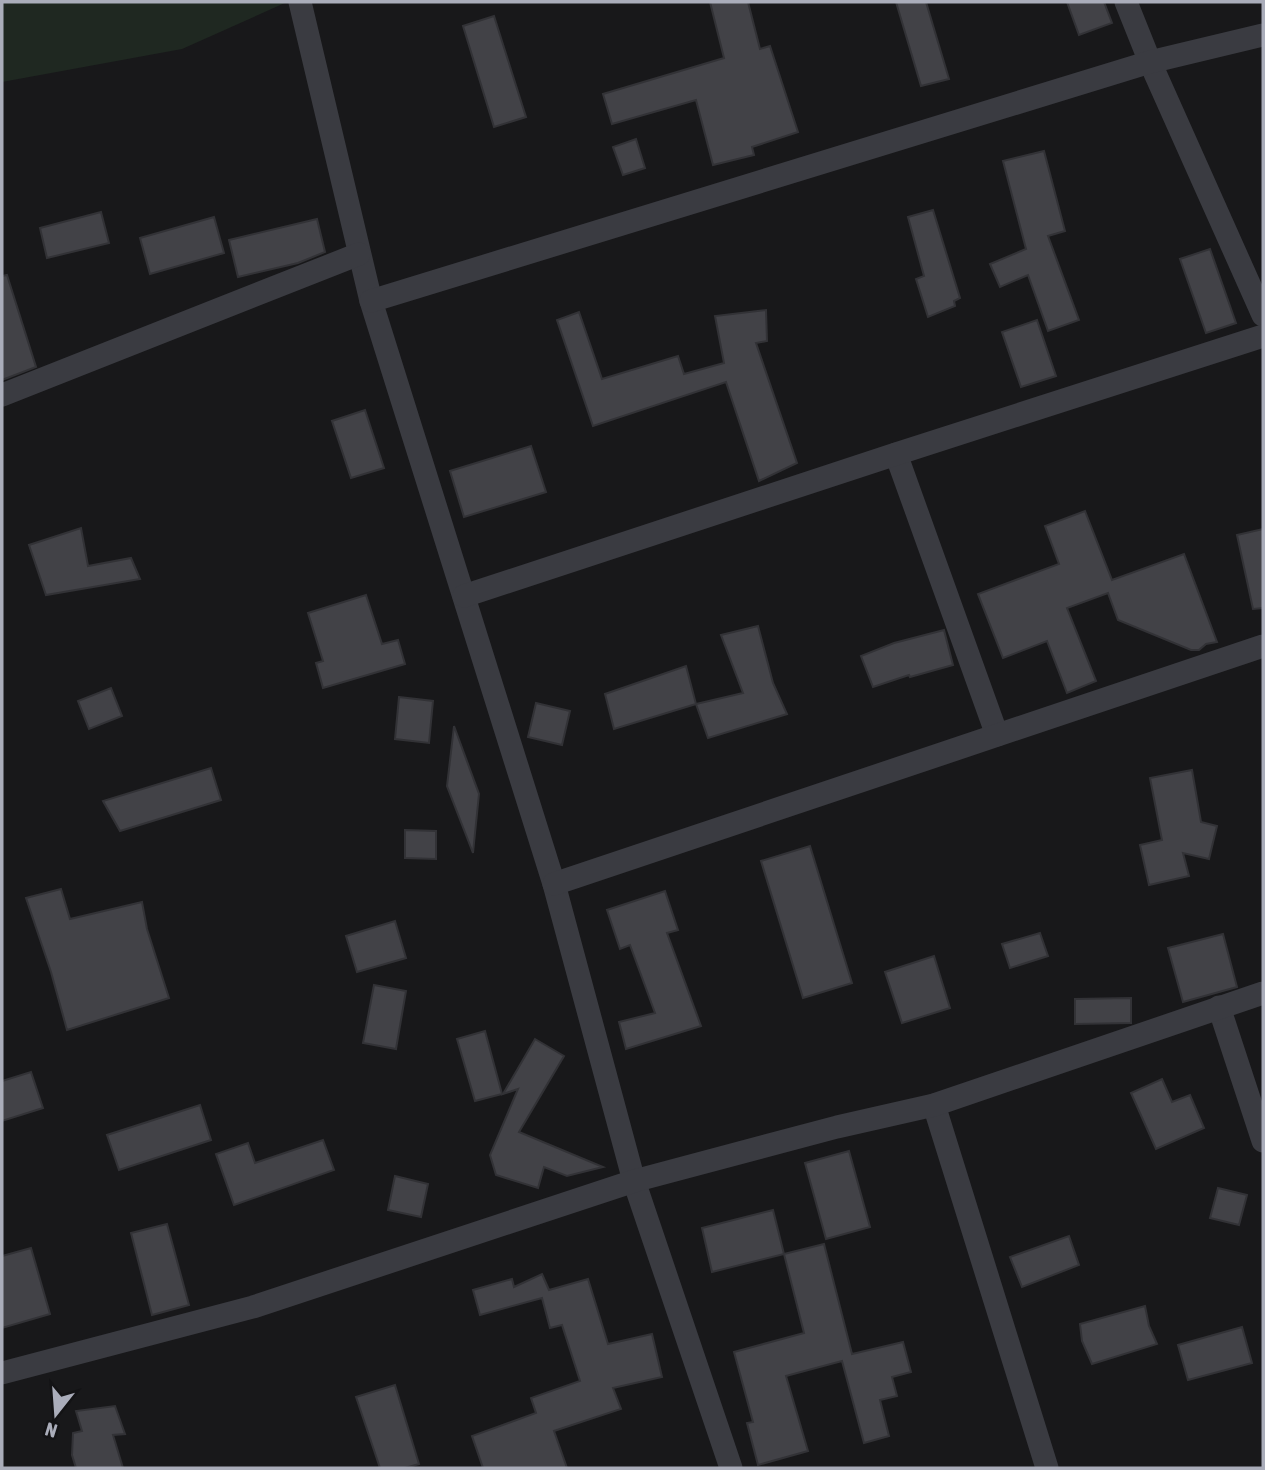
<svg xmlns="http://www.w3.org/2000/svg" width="1265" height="1470" viewBox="0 0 1265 1470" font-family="'Asap Condensed',sans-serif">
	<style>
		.green { fill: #1f2821 }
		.building { fill: #424247; stroke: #323236; stroke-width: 2 }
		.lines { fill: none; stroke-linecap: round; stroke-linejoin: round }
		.minor { stroke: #3a3b41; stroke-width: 23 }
	</style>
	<rect width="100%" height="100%" fill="#18181a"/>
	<path class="green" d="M 2,2 L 287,2 L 182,49 L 2,82 Z"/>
	<g class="building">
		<path d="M 710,2 L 748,2 L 760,49 L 770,46 L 798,132 L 752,147 L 754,155 L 713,165 L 696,100 L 612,124 L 603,94 L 724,58 Z"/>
		<path d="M 896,2 L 926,2 L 949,79 L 921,86 Z"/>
		<path d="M 1067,2 L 1104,2 L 1112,23 L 1079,35 Z"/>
		<path d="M 494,16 L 526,117 L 494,127 L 463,26 Z"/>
		<path d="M 636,139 L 645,168 L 623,175 L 613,147 Z"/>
		<path d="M 1044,151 L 1065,231 L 1048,236 L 1079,320 L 1048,331 L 1028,275 L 1000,287 L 990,264 L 1026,249 L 1003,161 Z"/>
		<path d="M 933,210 L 960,298 L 954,301 L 955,306 L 928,317 L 916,279 L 924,276 L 908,217 Z"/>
		<path d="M 101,212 L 109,243 L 47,258 L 40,228 Z"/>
		<path d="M 214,217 L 224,253 L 150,274 L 140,238 Z"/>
		<path d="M 317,219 L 325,252 L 298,263 L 238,277 L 229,240 Z"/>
		<path d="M 1210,249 L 1236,323 L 1206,333 L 1180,259 Z"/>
		<path d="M 7,275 L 36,367 L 2,380 L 2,276 Z"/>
		<path d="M 766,310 L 767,341 L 756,343 L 797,463 L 759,481 L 726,382 L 593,426 L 557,320 L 579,312 L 602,379 L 678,356 L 684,374 L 724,363 L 715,316 Z"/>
		<path d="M 1037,320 L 1056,376 L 1021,387 L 1002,332 Z"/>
		<path d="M 365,410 L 384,468 L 351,478 L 332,421 Z"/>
		<path d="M 531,446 L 546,492 L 464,517 L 450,471 Z"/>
		<path d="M 1085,511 L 1112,580 L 1184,554 L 1217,642 L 1206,644 L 1199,650 L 1191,650 L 1118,620 L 1108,593 L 1067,608 L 1096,681 L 1067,693 L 1047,641 L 1003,658 L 978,594 L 1059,564 L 1045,526 Z"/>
		<path d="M 81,528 L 88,566 L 131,558 L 140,579 L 46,595 L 29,545 Z"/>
		<path d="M 1263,529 L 1263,608 L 1253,609 L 1237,535 Z"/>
		<path d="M 366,595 L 382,644 L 398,640 L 405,664 L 323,688 L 316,663 L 323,661 L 308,613 Z"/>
		<path d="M 758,626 L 773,683 L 787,714 L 708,738 L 696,704 L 743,693 L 721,635 Z"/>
		<path d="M 944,630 L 953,665 L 910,677 L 909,675 L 873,687 L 861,656 L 894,643 Z"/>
		<path d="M 686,666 L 696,704 L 614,729 L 605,694 Z"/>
		<path d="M 111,688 L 122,716 L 89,729 L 78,701 Z"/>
		<path d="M 399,697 L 433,701 L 429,743 L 395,739 Z"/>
		<path d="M 536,703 L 570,711 L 562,745 L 528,737 Z"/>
		<path d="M 454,726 L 479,794 L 473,853 L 447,786 Z"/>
		<path d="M 211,768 L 221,800 L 120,831 L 103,801 Z"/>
		<path d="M 1192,770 L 1201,822 L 1217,826 L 1209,859 L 1183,853 L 1189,876 L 1149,885 L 1140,845 L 1162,840 L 1150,778 Z"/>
		<path d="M 405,830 L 436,831 L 436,859 L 405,858 Z"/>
		<path d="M 810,846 L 852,983 L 803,998 L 761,861 Z"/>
		<path d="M 61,889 L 70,919 L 142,902 L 147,929 L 169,998 L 67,1030 L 51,972 L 26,898 Z"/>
		<path d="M 665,891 L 678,930 L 667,933 L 701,1026 L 626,1049 L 619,1022 L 655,1013 L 630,945 L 620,949 L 607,910 Z"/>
		<path d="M 395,921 L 406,958 L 357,972 L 346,936 Z"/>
		<path d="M 1040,933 L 1048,956 L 1010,968 L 1002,944 Z"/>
		<path d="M 1223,934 L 1237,987 L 1183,1002 L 1168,948 Z"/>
		<path d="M 934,956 L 950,1008 L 902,1023 L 885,972 Z"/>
		<path d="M 374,985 L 406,991 L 396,1049 L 363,1043 Z"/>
		<path d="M 1131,998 L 1131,1023 L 1075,1024 L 1075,999 Z"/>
		<path d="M 485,1031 L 502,1094 L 475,1101 L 457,1039 Z"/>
		<path d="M 535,1039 L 564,1056 L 519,1132 L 603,1167 L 567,1176 L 544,1167 L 538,1188 L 496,1175 L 490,1155 L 518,1089 L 503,1094 Z"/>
		<path d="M 31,1072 L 43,1108 L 2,1121 L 2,1081 Z"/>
		<path d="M 1162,1079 L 1172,1102 L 1190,1095 L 1204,1128 L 1156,1149 L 1131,1093 Z"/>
		<path d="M 200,1105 L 211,1140 L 119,1170 L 107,1135 Z"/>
		<path d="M 323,1140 L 334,1170 L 234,1205 L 216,1154 L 248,1143 L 255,1163 Z"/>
		<path d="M 849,1151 L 870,1227 L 826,1239 L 805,1163 Z"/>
		<path d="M 395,1176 L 428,1184 L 421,1217 L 388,1210 Z"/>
		<path d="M 1218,1188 L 1247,1195 L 1239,1225 L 1210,1218 Z"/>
		<path d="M 773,1210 L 784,1254 L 712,1272 L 702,1228 Z"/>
		<path d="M 167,1224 L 189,1305 L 152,1315 L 131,1233 Z"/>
		<path d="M 1069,1236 L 1079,1265 L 1022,1287 L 1010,1257 Z"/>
		<path d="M 824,1244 L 852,1354 L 903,1342 L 911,1372 L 892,1377 L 897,1396 L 880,1400 L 889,1436 L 864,1443 L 842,1361 L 786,1376 L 808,1451 L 758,1465 L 747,1423 L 753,1422 L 734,1352 L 804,1333 L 784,1254 Z"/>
		<path d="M 31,1248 L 50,1314 L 2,1328 L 2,1256 Z"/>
		<path d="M 542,1274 L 549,1290 L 588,1279 L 608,1344 L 652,1334 L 662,1377 L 613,1388 L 621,1409 L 554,1431 L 567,1468 L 483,1468 L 472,1436 L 536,1413 L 531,1398 L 580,1381 L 562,1325 L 550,1328 L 542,1298 L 480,1315 L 473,1290 L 512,1279 L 514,1287 Z"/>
		<path d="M 1145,1306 L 1149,1326 L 1157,1344 L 1092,1364 L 1082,1341 L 1080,1324 Z"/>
		<path d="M 1242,1327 L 1252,1363 L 1188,1380 L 1178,1345 Z"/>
		<path d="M 395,1385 L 419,1464 L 405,1468 L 380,1468 L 356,1397 Z"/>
		<path d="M 115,1406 L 125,1434 L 113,1435 L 123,1468 L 76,1468 L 72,1455 L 73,1433 L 82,1431 L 76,1411 Z"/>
	</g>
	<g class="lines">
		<g class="minor">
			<path d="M 300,2 L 371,301 L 554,884 L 634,1181 L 731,1468"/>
			<path d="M 1126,2 L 1150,62 L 1263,315"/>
			<path d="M 371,301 L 1150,62 L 1263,35"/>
			<path d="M 2,395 L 359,254"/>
			<path d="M 896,454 L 997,735"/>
			<path d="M 464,596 L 896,454 L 1263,336"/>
			<path d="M 554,884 L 1263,646"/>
			<path d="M 1219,1007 L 1263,1141"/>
			<path d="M 934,1105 L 1047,1468"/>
			<path d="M 2,1373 L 253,1307 L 634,1181 L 837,1127 L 934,1105 L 1263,993"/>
		</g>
	</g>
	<rect width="1265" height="1470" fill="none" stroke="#aaadba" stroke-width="7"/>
	<g transform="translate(56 1414) rotate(197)" stroke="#131315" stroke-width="5" paint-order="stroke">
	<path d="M0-5L12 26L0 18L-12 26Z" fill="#aaadba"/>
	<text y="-10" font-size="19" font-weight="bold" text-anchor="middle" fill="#aaadba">N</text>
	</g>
</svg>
